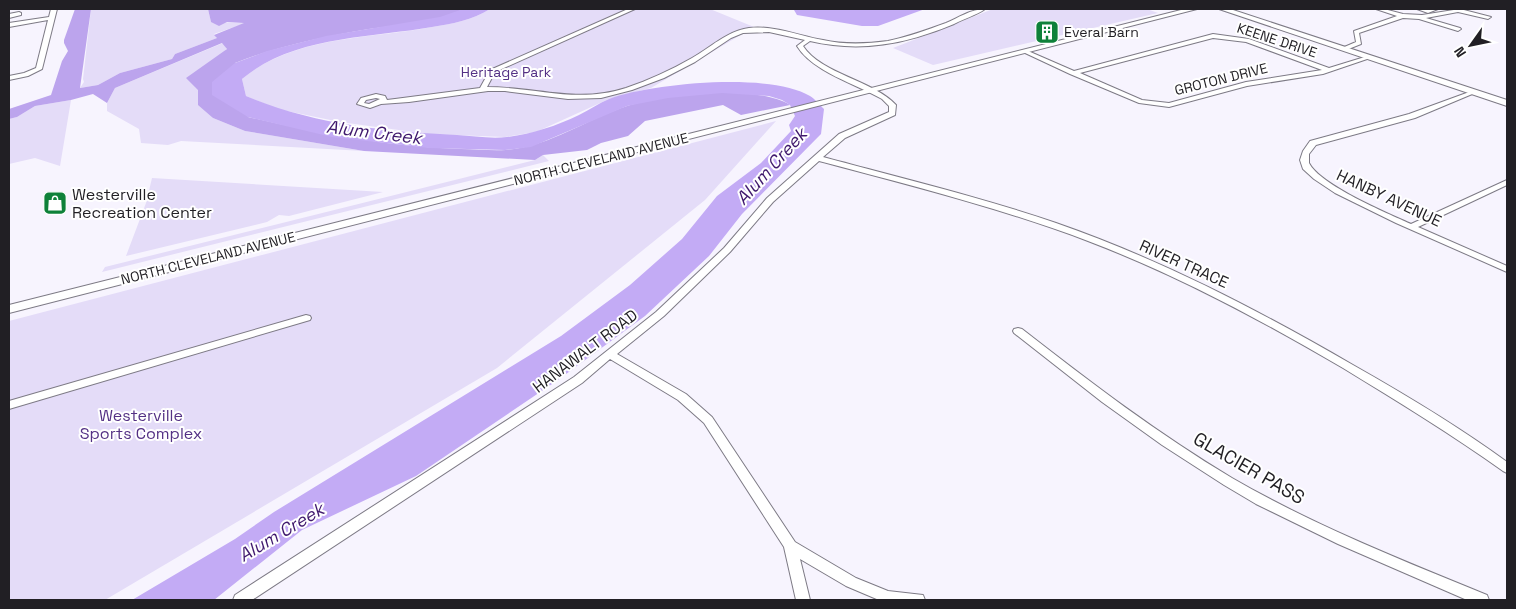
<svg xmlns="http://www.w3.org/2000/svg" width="1516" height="609" viewBox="0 0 1516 609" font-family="'Space Grotesk',sans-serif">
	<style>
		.green { fill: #e4dcf8 }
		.forest { fill: #bca4ed }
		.water { fill: #c3abf5 }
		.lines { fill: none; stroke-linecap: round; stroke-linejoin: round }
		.minor-casing { stroke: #7d7a85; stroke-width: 2 }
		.secondary-casing { stroke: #7d7a85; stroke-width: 2 }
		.minor { fill: #fff; fill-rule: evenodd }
		.secondary { fill: #fff; fill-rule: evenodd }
		.labels { text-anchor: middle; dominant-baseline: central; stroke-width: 4; stroke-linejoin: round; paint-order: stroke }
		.far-poi-label { font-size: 14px; fill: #211f24; stroke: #fff; text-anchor: start }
		.far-street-label { font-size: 14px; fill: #211f24; stroke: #fff }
		.far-park-label { font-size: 14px; fill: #543185; stroke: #fff }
		.poi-label { font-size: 16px; fill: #211f24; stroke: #fff; text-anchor: start }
		.street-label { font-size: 16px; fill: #211f24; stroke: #fff }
		.park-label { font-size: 16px; fill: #543185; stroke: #fff }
		.water-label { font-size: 18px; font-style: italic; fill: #3f186d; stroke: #fff }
		.near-street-label { font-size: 19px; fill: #211f24; stroke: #fff }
	</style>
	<rect width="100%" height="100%" fill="#f7f4fe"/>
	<g class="green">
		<path d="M 91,9 L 208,9 L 211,22 L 246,23 L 214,34 L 217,38 L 175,54 L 172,59 L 120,73 L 98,85 L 80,88 L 84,82 L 83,79 Z"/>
		<path d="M 490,9 L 710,9 L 754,27 L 651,88 L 609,99 L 536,132 L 505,137 L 428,134 L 340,122 L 277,109 L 246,96 L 242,79 C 293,36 369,39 432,27 C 451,24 473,20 490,9 Z"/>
		<path d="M 993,9 L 1147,9 L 1158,13 L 933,65 L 893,48 Z"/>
		<path d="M 223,43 L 227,48 L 198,90 L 213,118 L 245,131 L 364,151 L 181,141 L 168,145 L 141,143 L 139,129 L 107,111 L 107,103 L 115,88 Z"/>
		<path d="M 71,100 L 60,166 L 35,158 L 9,164 L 9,119 L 17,117 L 35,106 Z"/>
		<path d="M 776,121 L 705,200 L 497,368 L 105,600 L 9,600 L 9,321 Z"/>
		<path d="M 543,155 L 549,161 L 102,272 L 105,267 L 535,160 Z"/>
		<path d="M 152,178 L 383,192 L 289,216 L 279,215 L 267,222 L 126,256 L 146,203 Z"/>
	</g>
	<path class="forest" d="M 75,9 L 91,9 L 80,88 L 98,85 L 120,73 L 172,59 L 175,54 L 217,38 L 214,35 L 244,23 L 227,22 L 219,26 L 211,22 L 208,9 L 463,9 C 440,23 397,25 369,29 C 323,37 278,46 235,63 L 248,117 C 318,133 388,147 461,149 C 476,149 491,151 506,150 C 551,146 585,120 627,106 C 665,94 756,84 790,105 L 741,115 L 723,105 L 645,121 L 628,136 L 601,143 L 587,150 L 543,155 L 535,160 L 364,151 L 245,131 L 213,118 L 198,105 L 198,90 L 186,78 L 227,49 L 222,43 L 115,88 L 107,103 L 93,94 L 71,100 L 35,106 L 17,117 L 9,119 L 9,109 L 51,95 L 62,61 L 68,51 L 64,43 L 64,40 Z"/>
	<g class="water">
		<path d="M 463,9 L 490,9 C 473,20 451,24 432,27 C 369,38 293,36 242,79 L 246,96 C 311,124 387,132 457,135 C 473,136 491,139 507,137 C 532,134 556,126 579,115 C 589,110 599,103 609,99 C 652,83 771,72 810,96 C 815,99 820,105 824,109 L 821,134 L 742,214 L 709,256 L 645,316 L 558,380 L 416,476 L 302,530 L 214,600 L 132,600 L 235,539 L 274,512 L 561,336 L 630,285 L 682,239 L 717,196 L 761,163 L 791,131 L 789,125 L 795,116 L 790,105 L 782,100 L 769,96 L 722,93 L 668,98 L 627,106 L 531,147 L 505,150 L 429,148 L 332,137 L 248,117 L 212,95 L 212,82 L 235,63 L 267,51 L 326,36 L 440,17 Z"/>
		<path d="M 799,9 L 925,9 L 878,26 L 862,26 L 797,15 L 794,10 Z"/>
	</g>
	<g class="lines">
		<g class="minor-casing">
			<g id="minor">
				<path d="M 51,9 L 57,9 L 42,69 L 28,76 L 9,80 L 9,76 L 24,73 L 36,68 L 48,20 L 9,27 L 9,23 L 49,17 Z"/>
				<path d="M 628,9 L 635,9 L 495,72 L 487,87 C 537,87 576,104 626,88 C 649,80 671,70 692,58 C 710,48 727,31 749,28 C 774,25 799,36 823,40 C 845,45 866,44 888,41 C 907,37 927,30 946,23 C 958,18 971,9 985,9 C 977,15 963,19 954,24 C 906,44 861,53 810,41 L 803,46 C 821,74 873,80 896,105 L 895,115 L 845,138 L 823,157 C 901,178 980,197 1056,223 C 1160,259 1258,310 1353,365 C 1406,395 1458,426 1507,462 L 1507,473 L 1503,471 C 1451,434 1397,401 1343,368 C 1261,320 1177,275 1088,241 C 1001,208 909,185 819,161 L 773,202 L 730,252 L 664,316 L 617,354 L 686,394 L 712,417 L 795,542 L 856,578 L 888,591 L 923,595 L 925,600 L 879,600 L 846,586 L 800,559 L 810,600 L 796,600 L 784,547 L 704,423 L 678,400 L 610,359 L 582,383 L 252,600 L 233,600 L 235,595 L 574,377 L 656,312 L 724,248 L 767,198 L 839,134 L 889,112 L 889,106 L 882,99 C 856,84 813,72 797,46 L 805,40 L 769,32 L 743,33 L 731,38 L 695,62 L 664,78 L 632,90 L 601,98 L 568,99 L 505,91 L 488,91 L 409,102 L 381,104 L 370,108 L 357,104 L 361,98 L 376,94 L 385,96 L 387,100 L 395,99 L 480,88 L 490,70 ZM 376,98 L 380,99 L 369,104 L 364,103 L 366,100 Z"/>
				<path d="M 1376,9 L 1384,9 L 1403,14 L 1422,15 L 1460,9 L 1491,17 L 1488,19 L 1458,12 L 1426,18 L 1460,28 L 1461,29 L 1458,31 L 1419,19 L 1403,18 L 1359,33 L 1361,44 L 1346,50 L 1342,50 L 1342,48 L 1356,42 L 1354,31 L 1397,16 Z"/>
				<path d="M 1417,9 L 1438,9 L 1428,13 Z"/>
				<path d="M 19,12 L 21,13 L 21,15 L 9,18 L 9,14 Z"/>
				<path d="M 1213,34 L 1249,39 L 1329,68 L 1368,56 L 1373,57 L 1323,74 L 1247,86 L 1169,107 L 1139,103 L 1070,74 L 1023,52 L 1028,51 L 1074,71 ZM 1213,38 L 1246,42 L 1322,70 L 1246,82 L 1169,103 L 1142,100 L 1080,73 Z"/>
				<path d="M 1472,91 L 1477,92 L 1415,118 L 1316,145 L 1309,154 L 1309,163 C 1320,185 1387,213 1411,224 L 1507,180 L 1507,185 L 1418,227 L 1507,266 L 1507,272 L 1396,223 L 1335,193 L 1314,179 L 1303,169 L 1300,160 L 1303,151 L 1310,141 L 1409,114 Z"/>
				<path d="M 306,315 L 310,316 L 311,318 L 310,320 L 9,409 L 9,401 Z"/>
				<path d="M 1018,328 L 1022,329 C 1090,382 1158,434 1232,478 C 1313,525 1401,560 1487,595 L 1489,600 L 1467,600 L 1338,544 L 1256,504 L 1224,485 L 1162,445 L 1102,402 L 1014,333 L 1013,331 L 1014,329 Z"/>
			</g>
		</g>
		<g class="secondary-casing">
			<g id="secondary">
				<path d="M 1185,9 L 1197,9 L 9,313 L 9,305 Z"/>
				<path d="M 1219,9 L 1230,9 L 1507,100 L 1507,106 Z"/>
			</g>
		</g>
		<use href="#minor" class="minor"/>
		<use href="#secondary" class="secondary"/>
	</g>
	<defs>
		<g id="building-square" transform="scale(1.25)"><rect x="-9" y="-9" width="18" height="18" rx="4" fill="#0e8139" stroke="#fff"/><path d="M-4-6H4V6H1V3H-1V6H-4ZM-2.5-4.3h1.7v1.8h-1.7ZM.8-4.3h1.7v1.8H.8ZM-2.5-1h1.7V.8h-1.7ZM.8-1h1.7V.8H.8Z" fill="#fff"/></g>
		<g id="shop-square" transform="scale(1.25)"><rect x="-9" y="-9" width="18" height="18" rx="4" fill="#0e8139" stroke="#fff"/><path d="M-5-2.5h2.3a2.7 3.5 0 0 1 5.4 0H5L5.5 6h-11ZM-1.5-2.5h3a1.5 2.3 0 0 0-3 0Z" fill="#fff"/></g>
	</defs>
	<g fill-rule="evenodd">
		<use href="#building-square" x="1047" y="32"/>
		<use href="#shop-square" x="55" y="203"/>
	</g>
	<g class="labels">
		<g class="far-poi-label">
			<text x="1064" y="32">Everal Barn</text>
		</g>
		<g class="far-street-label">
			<text transform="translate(1277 40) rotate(18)">KEENE DRIVE</text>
			<text transform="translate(1221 79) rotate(-14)">GROTON DRIVE</text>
			<text transform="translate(601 159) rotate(-14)">NORTH CLEVELAND AVENUE</text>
			<text transform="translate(208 258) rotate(-14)">NORTH CLEVELAND AVENUE</text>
		</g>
		<g class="far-park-label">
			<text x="506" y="72">Heritage Park</text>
		</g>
		<g class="poi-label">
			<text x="72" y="194">Westerville<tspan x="72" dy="18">Recreation Center</tspan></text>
		</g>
		<g class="street-label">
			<text transform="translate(1389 198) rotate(25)">HANBY AVENUE</text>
			<text transform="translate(1184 264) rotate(24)">RIVER TRACE</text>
			<text transform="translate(585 351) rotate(-37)">HANAWALT ROAD</text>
		</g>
		<g class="park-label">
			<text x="141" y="415">Westerville<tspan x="141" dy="18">Sports Complex</tspan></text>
		</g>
		<g class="water-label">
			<text transform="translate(374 132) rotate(7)">Alum Creek</text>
			<text transform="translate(771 166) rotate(-48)">Alum Creek</text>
			<text transform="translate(281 532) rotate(-31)">Alum Creek</text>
		</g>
		<g class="near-street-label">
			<text transform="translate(1249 468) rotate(30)">GLACIER PASS</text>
		</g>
	</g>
	<rect width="1516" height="609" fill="none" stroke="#211f24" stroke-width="20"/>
	<g transform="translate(1471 45) rotate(237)" stroke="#ffffff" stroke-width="4" paint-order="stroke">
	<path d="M0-4L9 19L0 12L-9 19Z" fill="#211f24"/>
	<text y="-8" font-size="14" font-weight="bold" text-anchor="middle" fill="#211f24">N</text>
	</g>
</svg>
